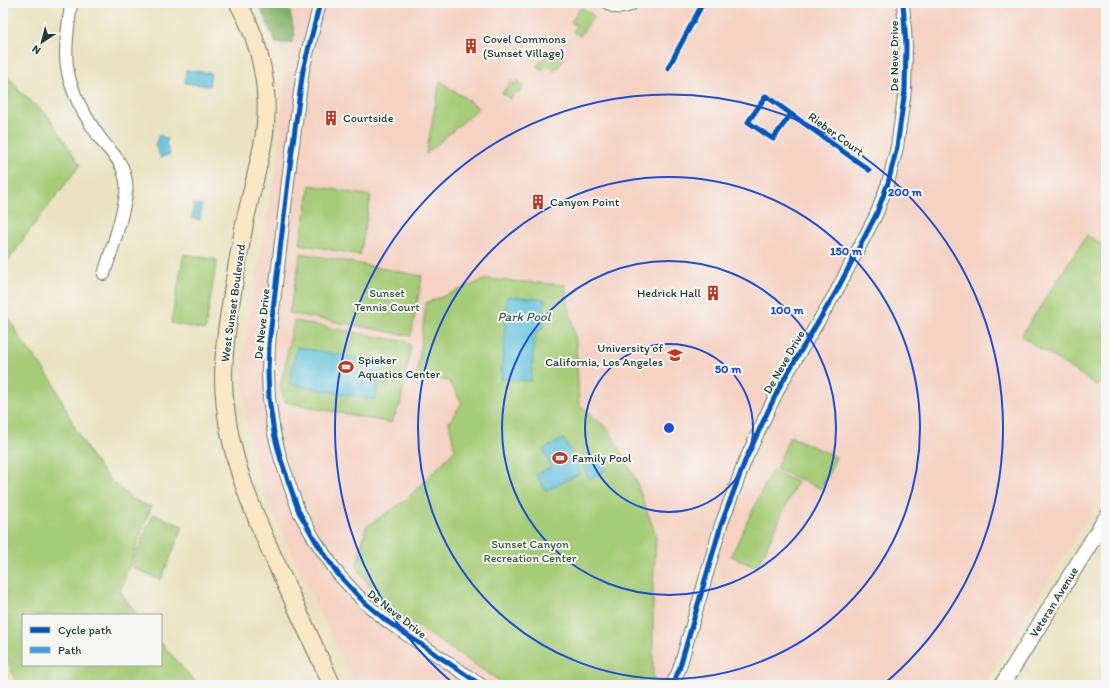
<svg xmlns="http://www.w3.org/2000/svg" width="1109" height="688" viewBox="0 0 1109 688" font-family="Itim,sans-serif">
	<style>
		.built { fill: #f5d2c2 }
		.green { fill: #a5cc76; stroke: #628455 }
		.forest { fill: #84b067; stroke: #52764e }
		.sand { fill: #eeda9e; stroke: #868c69 }
		.water { fill: #5ec1dc; stroke: #3e7f88 }
		.lines { fill: none; stroke-linecap: round; stroke-linejoin: round }
		.minor-casing { stroke: #667765; stroke-width: 14 }
		.tertiary-casing { stroke: #667765; stroke-width: 17 }
		.secondary-casing { stroke: #667765; stroke-width: 19 }
		.minor { stroke: #fff; stroke-width: 12 }
		.tertiary { stroke: #fff; stroke-width: 15 }
		.secondary { stroke: #fae7c3; stroke-width: 17 }
		.quiet { stroke: #3c9ee2; stroke-width: 4; stroke-dasharray: 8 4; stroke-linecap: butt }
		.cycleway-casing { stroke: #f6f6f2; stroke-width: 8 }
		.cycleway { stroke: #0057b8; stroke-width: 5 }
		.ring { fill: none; stroke: #1d4ed8; stroke-width: 2 }
		.labels { text-anchor: middle; dominant-baseline: central; stroke-width: 4; stroke-linejoin: round; paint-order: stroke }
		.poi-label { font-size: 12px; fill: #1f3d34; stroke: #f6f6f2; text-anchor: start }
		.street-label { font-size: 12px; fill: #1f3d34; stroke: #f6f6f2 }
		.park-label { font-size: 12px; fill: #3a5a41; stroke: #f6f6f2 }
		.water-label { font-size: 13px; font-style: italic; fill: #2f5e5e; stroke: #f6f6f2 }
		.centre { fill: #1d4ed8; stroke: #f6f6f2; stroke-width: 2 }
		.ring-label { font-size: 12px; text-anchor: middle; font-weight: bold; fill: #1d4ed8; stroke: #f6f6f2; stroke-width: 4; stroke-linejoin: round; paint-order: stroke }
	</style>
	<rect width="100%" height="100%" fill="#f6f6f2"/>
	<filter id="ink" filterUnits="userSpaceOnUse"><feTurbulence type="fractalNoise" baseFrequency=".025" numOctaves="2"/><feDisplacementMap in="SourceGraphic" scale="8" xChannelSelector="R" yChannelSelector="G"/><feConvolveMatrix kernelMatrix="1 2 1 2 8 2 1 2 1" color-interpolation-filters="sRGB"/></filter>
	<filter id="wash" filterUnits="userSpaceOnUse"><feTurbulence type="fractalNoise" baseFrequency=".012" numOctaves="4" result="noise"/><feDisplacementMap in="SourceGraphic" scale="16" xChannelSelector="R" yChannelSelector="G"/><feGaussianBlur stdDeviation="0.9" result="paint"/><feColorMatrix in="noise" values="0 0 0 0 0 0 0 0 0 0 0 0 0 0 0 0 0 1.4 0 .05"/><feComposite in="paint" operator="in"/></filter>
	<g filter="url(#wash)">
		<rect width="100%" height="100%" fill="#eae2c0"/>
		<path class="built" d="M 261,3 L 1106,3 L 1106,488 L 984,685 L 355,685 L 282,532 L 262,487 L 253,453 L 246,419 L 243,375 L 246,335 L 280,144 L 285,61 L 264,7 Z"/>
		<g class="green">
			<path d="M 581,7 L 594,16 L 580,36 L 573,31 L 577,26 L 571,22 Z"/>
			<path d="M 552,48 L 565,57 L 555,71 L 546,65 L 542,70 L 537,66 L 542,59 L 543,59 Z"/>
			<path d="M 3,68 L 19,91 L 48,116 L 80,165 L 26,235 L 3,269 Z"/>
			<path d="M 440,81 L 479,108 L 426,154 Z"/>
			<path d="M 511,81 L 515,85 L 518,81 L 524,86 L 519,93 L 516,91 L 510,99 L 502,93 Z"/>
			<path d="M 310,185 L 371,196 L 360,255 L 300,244 Z"/>
			<path d="M 1087,235 L 1106,248 L 1106,373 L 1098,386 L 1021,336 Z"/>
			<path d="M 301,253 L 422,276 L 411,336 L 289,313 Z"/>
			<path d="M 184,254 L 217,260 L 205,330 L 171,323 Z"/>
			<path d="M 486,279 L 565,285 L 576,342 L 579,404 L 608,429 L 635,478 L 656,536 L 653,586 L 653,682 L 649,685 L 506,685 L 389,608 L 368,584 L 357,566 L 366,527 L 405,501 L 455,450 L 449,422 L 462,403 L 449,381 L 417,375 L 426,303 Z"/>
			<path d="M 3,307 L 21,340 L 52,380 L 74,426 L 91,456 L 107,477 L 132,499 L 151,507 L 120,591 L 137,615 L 23,615 L 23,665 L 161,665 L 161,643 L 198,685 L 3,685 Z"/>
			<path d="M 294,321 L 406,342 L 411,346 L 400,405 L 391,423 L 285,402 L 280,388 Z"/>
			<path d="M 790,436 L 836,457 L 822,489 L 776,469 Z"/>
			<path d="M 772,470 L 797,482 L 757,568 L 731,556 Z"/>
			<path d="M 153,514 L 183,526 L 161,580 L 131,567 Z"/>
		</g>
		<path class="forest" d="M 258,3 L 288,3 L 295,35 L 291,43 L 276,43 Z"/>
		<path class="sand" d="M 3,654 L 7,658 L 17,685 L 3,685 Z"/>
		<g class="water">
			<path d="M 186,70 L 211,73 L 209,86 L 185,83 Z"/>
			<path d="M 159,135 L 168,139 L 166,144 L 170,154 L 161,158 L 155,145 Z"/>
			<path d="M 194,204 L 202,205 L 200,220 L 192,218 Z"/>
			<path d="M 507,296 L 545,299 L 543,328 L 535,333 L 531,381 L 501,379 Z"/>
			<path d="M 297,347 L 382,363 L 375,400 L 289,384 Z"/>
			<path d="M 564,439 L 581,473 L 546,491 L 536,474 L 551,467 L 543,449 Z"/>
			<path d="M 598,455 L 605,471 L 589,479 L 581,463 Z"/>
		</g>
	</g>
	<g filter="url(#ink)">
		<g class="lines">
			<g class="minor-casing">
				<g id="minor">
					<path d="M 71,3 C 69,24 64,46 67,67 C 71,94 85,116 100,138 C 108,150 121,159 124,173 C 126,179 127,188 126,194 C 122,221 112,248 104,274"/>
					<path d="M 320,3 L 303,70 L 289,173 L 269,344 L 268,372 L 269,398 L 274,433 L 281,460 L 299,512 L 315,540 L 338,574 L 364,602 L 388,622 L 481,685"/>
					<path d="M 608,3 C 615,9 625,9 633,3"/>
					<path d="M 672,685 L 679,670 L 721,525 L 745,461 L 768,411 L 781,384 L 836,292 L 876,215 L 888,183 L 897,147 L 905,90 L 906,45 L 903,3"/>
				</g>
			</g>
			<g class="tertiary-casing">
				<path id="tertiary" d="M 1002,685 L 1106,518"/>
			</g>
			<g class="secondary-casing">
				<path id="secondary" d="M 238,3 C 261,42 271,93 264,137 C 259,166 251,193 245,221 C 240,248 235,275 231,302 C 226,332 222,361 224,391 C 228,457 254,515 281,574 C 298,611 315,648 332,685"/>
			</g>
			<use href="#minor" class="minor"/>
			<use href="#tertiary" class="tertiary"/>
			<use href="#secondary" class="secondary"/>
			<path class="quiet" d="M 608,3 C 615,9 625,9 633,3"/>
			<g class="cycleway-casing">
				<g id="cycleway">
					<path d="M 320,3 L 303,70 L 289,173 L 269,344 L 268,372 L 269,398 L 274,433 L 281,460 L 299,512 L 315,540 L 338,574 L 364,602 L 388,622 L 481,685"/>
					<path d="M 668,68 L 703,3"/>
					<path d="M 791,114 L 773,139 L 748,122 L 766,96 L 869,170"/>
					<path d="M 672,685 L 679,670 L 721,525 L 745,461 L 768,411 L 781,384 L 836,292 L 876,215 L 888,183 L 897,147 L 905,90 L 906,45 L 903,3"/>
				</g>
			</g>
			<use href="#cycleway" class="cycleway"/>
		</g>
	</g>
	<g class="ring">
		<circle cx="669" cy="428" r="84"/>
		<circle cx="669" cy="428" r="167"/>
		<circle cx="669" cy="428" r="251"/>
		<path d="M454 684A334 334 0 1 1 884 684"/>
	</g>
	<defs>
		<g id="building-bare" transform="scale(1.2)"><path d="M-4-6H4V6H1V3H-1V6H-4ZM-2.5-4.3h1.7v1.8h-1.7ZM.8-4.3h1.7v1.8H.8ZM-2.5-1h1.7V.8h-1.7ZM.8-1h1.7V.8H.8Z" fill="#c8321e" stroke="#f6f6f2" stroke-width="2.5" paint-order="stroke"/></g>
		<g id="university-bare" transform="scale(1.2)"><path d="M0-5L7-2L0 1L-7-2ZM-4 1L0 2.5L4 1V4Q0 6-4 4Z" fill="#c8321e" stroke="#f6f6f2" stroke-width="2.5" paint-order="stroke"/></g>
		<g id="stadium-bare" transform="scale(1.2)"><path d="M0-5a6.5 5 0 1 0 0 10a6.5 5 0 1 0 0-10ZM-3.5-1.8h7v3.6h-7Z" fill="#c8321e" stroke="#f6f6f2" stroke-width="2.5" paint-order="stroke"/></g>
	</defs>
	<g fill-rule="evenodd">
		<use href="#building-bare" x="471" y="46"/>
		<use href="#building-bare" x="331" y="118"/>
		<use href="#building-bare" x="538" y="202"/>
		<use href="#building-bare" x="713" y="293"/>
		<use href="#university-bare" x="675" y="355"/>
		<use href="#stadium-bare" x="346" y="367"/>
		<use href="#stadium-bare" x="560" y="458"/>
	</g>
	<g class="labels">
		<g class="poi-label">
			<text x="483" y="39">Covel Commons<tspan x="483" dy="14">(Sunset Village)</tspan></text>
			<text x="343" y="118">Courtside</text>
			<text x="550" y="202">Canyon Point</text>
			<text x="701" y="293" text-anchor="end">Hedrick Hall</text>
			<text x="663" y="348" text-anchor="end">University of<tspan x="663" dy="14">California, Los Angeles</tspan></text>
			<text x="358" y="360">Spieker<tspan x="358" dy="14">Aquatics Center</tspan></text>
			<text x="572" y="458">Family Pool</text>
		</g>
		<g class="street-label">
			<text transform="translate(894 56) rotate(-90)">De Neve Drive</text>
			<text transform="translate(836 134) rotate(36)">Rieber Court</text>
			<text transform="translate(233 303) rotate(-82)">West Sunset Boulevard</text>
			<text transform="translate(262 324) rotate(-84)">De Neve Drive</text>
			<text transform="translate(784 362) rotate(-60)">De Neve Drive</text>
			<text transform="translate(1054 602) rotate(-58)">Veteran Avenue</text>
			<text transform="translate(397 614) rotate(38)">De Neve Drive</text>
		</g>
		<g class="park-label">
			<text x="387" y="293">Sunset<tspan x="387" dy="14">Tennis Court</tspan></text>
			<text x="530" y="544">Sunset Canyon<tspan x="530" dy="14">Recreation Center</tspan></text>
		</g>
		<g class="water-label">
			<text x="524" y="316">Park Pool</text>
		</g>
	</g>
	<circle cx="669" cy="428" r="6" class="centre"/>
	<g class="ring-label">
		<text x="905" y="196">200 m</text>
		<text x="846" y="255">150 m</text>
		<text x="787" y="314">100 m</text>
		<text x="728" y="373">50 m</text>
	</g>
	<rect width="1109" height="688" fill="none" stroke="#f6f6f2" stroke-width="16"/>
	<rect x="22" y="614" width="140" height="52" fill="#f6f6f2" stroke="#a0aca6"/>
	<rect x="30" y="627" width="20" height="6" fill="#0057b8" stroke="#a0aca6"/>
	<text x="58" y="634" font-size="12" fill="#1f3d34">Cycle path</text>
	<rect x="30" y="647" width="20" height="6" fill="#3c9ee2" stroke="#a0aca6"/>
	<text x="58" y="654" font-size="12" fill="#1f3d34">Path</text>
	<g transform="translate(42 42) rotate(216)" stroke="#f6f6f2" stroke-width="3" paint-order="stroke">
	<path d="M0-3L7 15L0 10L-7 15Z" fill="#1f3d34"/>
	<text y="-6" font-size="11" font-weight="bold" text-anchor="middle" fill="#1f3d34">N</text>
	</g>
</svg>
